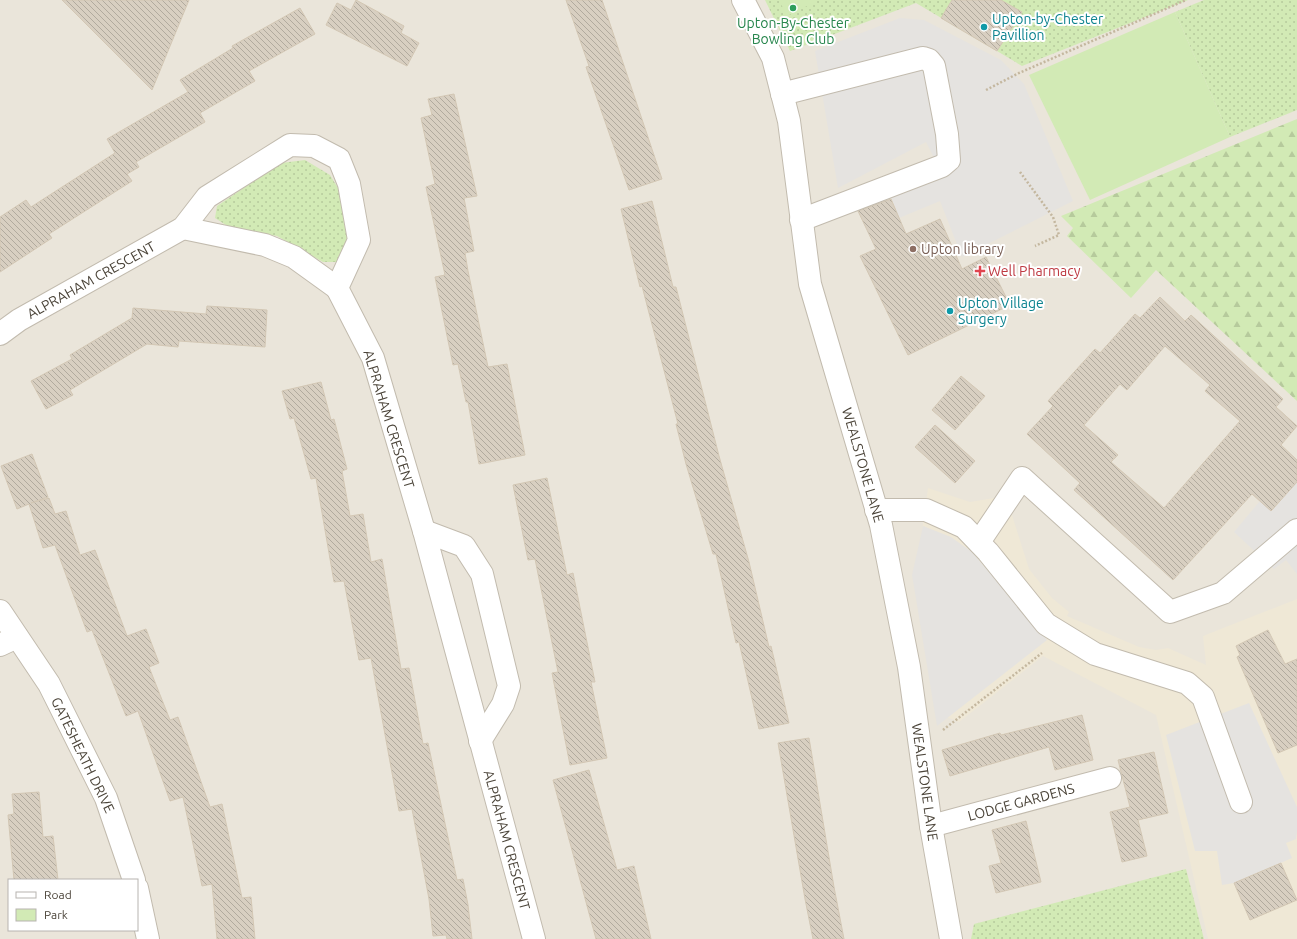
<svg xmlns="http://www.w3.org/2000/svg" width="1297" height="939" viewBox="0 0 1297 939" font-family="Ubuntu,sans-serif">
	<style>
		.residential { fill: #eae5da; fill-rule: evenodd }
		.education { fill: #efe8d6 }
		.green { fill: url(#green-dots) }
		.forest { fill: url(#forest-firs) }
		.pitch { fill: #d2eab5 }
		.parking { fill: #e5e3e0 }
		.building { fill: url(#building-back-hatch); stroke: #d3c7b4; fill-rule: evenodd }
		.lines { fill: none; stroke-linecap: round; stroke-linejoin: round }
		.minor-casing { stroke: #c2bbae; stroke-width: 24 }
		.path { stroke: #c4b79f; stroke-width: 2.5; stroke-dasharray: 2 2; stroke-linecap: butt }
		.minor { stroke: #fff; stroke-width: 22 }
		.leisure-dot { fill: #2e9e5b; stroke: #fff; stroke-width: 1.5 }
		.culture-dot { fill: #0f9aa8; stroke: #fff; stroke-width: 1.5 }
		.education-dot { fill: #8d6e63; stroke: #fff; stroke-width: 1.5 }
		.health-dot { fill: #e0444e; stroke: #fff; stroke-width: 1.5 }
		.labels { text-anchor: middle; dominant-baseline: central; stroke-width: 4; stroke-linejoin: round; paint-order: stroke }
		.culture-label { font-size: 14px; fill: #0d838f; stroke: #fff; text-anchor: start }
		.leisure-label { font-size: 14px; fill: #27864d; stroke: #fff }
		.education-label { font-size: 14px; fill: #785e54; stroke: #fff; text-anchor: start }
		.health-label { font-size: 14px; fill: #be3a42; stroke: #fff; text-anchor: start }
		.street-label { font-size: 14px; fill: #4b4439; stroke: #fff }
	</style>
	<defs>
		<pattern id="green-dots" width="8" height="8" patternUnits="userSpaceOnUse"><rect width="8" height="8" fill="#d2eab5"/><path d="M2 2h.1M6 6h.1" fill="none" stroke="#b6ca9c" stroke-width="1.8" stroke-linecap="round"/></pattern>
		<pattern id="forest-firs" width="22" height="20" patternUnits="userSpaceOnUse"><rect width="22" height="20" fill="#d2eab5"/><path d="M5 1l3.5 6h-7zM16 11l3.5 6h-7z" fill="#b6ca9c"/></pattern>
		<pattern id="building-back-hatch" width="6" height="6" patternUnits="userSpaceOnUse"><rect width="6" height="6" fill="#d8cfc1"/><path d="M-1 5l2 2M0 0l6 6M5-1l2 2" fill="none" stroke="#b1aa9e"/></pattern>
	</defs>
	<rect width="100%" height="100%" fill="#f6f3ec"/>
	<path class="residential" d="M 0,0 L 1297,0 L 1297,939 L 0,939 ZM 9,880 L 137,880 L 137,930 L 9,930 Z"/>
	<path class="education" d="M 928,488 L 970,502 L 1006,496 L 1029,569 L 1052,598 L 1069,612 L 1067,616 L 1139,647 L 1156,650 L 1168,648 L 1206,665 L 1203,636 L 1297,599 L 1297,939 L 1208,939 L 1156,715 L 1043,656 L 959,722 L 939,714 L 917,569 Z"/>
	<g class="green">
		<path d="M 765,0 L 1188,0 L 1022,66 L 916,3 L 790,51 Z"/>
		<path d="M 1204,0 L 1297,0 L 1297,110 L 1230,137 L 1175,12 Z"/>
		<path d="M 305,160 L 330,175 L 341,193 L 349,236 L 338,262 L 323,262 L 277,236 L 229,227 L 215,218 L 217,206 L 281,163 Z"/>
		<path d="M 1186,869 L 1204,939 L 971,939 L 974,924 Z"/>
	</g>
	<path class="forest" d="M 1297,119 L 1297,401 L 1156,270 L 1131,298 L 1067,236 L 1073,228 L 1061,216 Z"/>
	<g class="pitch">
		<path d="M 779,0 L 819,0 L 787,16 Z"/>
		<path d="M 1175,12 L 1230,137 L 1090,200 L 1029,75 Z"/>
	</g>
	<g class="parking">
		<path d="M 900,18 L 924,20 L 1001,60 L 1024,84 L 1073,201 L 962,257 L 940,201 L 899,218 L 884,178 L 934,158 L 926,142 L 838,188 L 815,51 Z"/>
		<path d="M 1297,482 L 1297,574 L 1286,560 L 1274,569 L 1234,532 L 1260,501 L 1272,511 Z"/>
		<path d="M 923,526 L 951,537 L 972,552 L 1047,640 L 937,726 L 912,575 Z"/>
		<path d="M 1249,703 L 1297,807 L 1297,832 L 1296,839 L 1286,843 L 1292,858 L 1234,883 L 1222,885 L 1217,851 L 1195,851 L 1166,735 Z"/>
	</g>
	<g class="building">
		<path d="M 62,0 L 189,0 L 152,90 Z"/>
		<path d="M 356,0 L 404,26 L 401,33 L 419,43 L 407,66 L 326,25 L 337,3 L 351,10 Z"/>
		<path d="M 566,0 L 602,0 L 662,179 L 629,190 L 586,67 L 589,66 Z"/>
		<path d="M 952,0 L 1001,0 L 1022,12 L 997,51 L 941,18 Z"/>
		<path d="M 300,8 L 315,34 L 249,71 L 255,81 L 200,113 L 205,122 L 136,162 L 139,167 L 127,174 L 132,181 L 49,234 L 52,238 L 0,272 L 0,217 L 26,200 L 31,207 L 115,153 L 107,139 L 188,92 L 180,80 L 233,48 L 232,46 Z"/>
		<path d="M 454,94 L 477,196 L 464,198 L 474,251 L 465,253 L 468,271 L 488,367 L 507,364 L 525,455 L 479,464 L 468,402 L 466,402 L 458,364 L 453,365 L 435,277 L 445,275 L 426,187 L 435,184 L 421,118 L 432,115 L 428,99 Z"/>
		<path d="M 891,199 L 906,234 L 940,219 L 962,269 L 986,257 L 1010,305 L 908,355 L 860,256 L 876,249 L 858,211 Z"/>
		<path d="M 652,201 L 673,287 L 676,287 L 719,456 L 749,562 L 769,647 L 771,646 L 789,723 L 759,729 L 739,642 L 736,643 L 716,554 L 713,554 L 686,464 L 676,424 L 678,424 L 642,286 L 640,287 L 621,209 Z"/>
		<path d="M 1160,297 L 1185,321 L 1191,315 L 1283,399 L 1276,407 L 1297,426 L 1281,445 L 1297,460 L 1297,482 L 1271,511 L 1252,494 L 1173,580 L 1074,490 L 1080,483 L 1027,434 L 1053,406 L 1048,401 L 1095,349 L 1100,353 L 1135,314 L 1140,318 ZM 1165,346 L 1210,385 L 1205,391 L 1240,421 L 1164,508 L 1111,462 L 1118,455 L 1084,425 L 1120,384 L 1127,390 Z"/>
		<path d="M 207,306 L 267,310 L 265,347 L 179,341 L 178,347 L 147,344 L 70,390 L 73,395 L 46,409 L 31,381 L 72,359 L 70,355 L 132,318 L 133,308 L 206,314 Z"/>
		<path d="M 961,376 L 985,396 L 955,430 L 932,410 Z"/>
		<path d="M 321,382 L 331,420 L 334,419 L 347,469 L 342,471 L 350,516 L 363,514 L 371,562 L 382,559 L 401,669 L 409,668 L 423,744 L 428,743 L 457,880 L 463,879 L 468,905 L 472,939 L 447,939 L 446,935 L 433,936 L 429,899 L 412,809 L 399,811 L 371,658 L 359,660 L 344,581 L 334,582 L 316,478 L 311,479 L 294,418 L 290,419 L 282,391 Z"/>
		<path d="M 935,425 L 975,461 L 955,483 L 915,447 Z"/>
		<path d="M 32,454 L 48,497 L 31,503 L 49,498 L 55,514 L 66,511 L 80,555 L 95,550 L 127,636 L 146,629 L 159,663 L 149,667 L 170,720 L 178,717 L 210,807 L 222,804 L 242,898 L 251,897 L 255,939 L 217,939 L 212,884 L 202,886 L 183,797 L 170,801 L 138,711 L 126,716 L 92,630 L 87,632 L 55,545 L 43,548 L 29,504 L 17,509 L 1,466 Z"/>
		<path d="M 547,478 L 567,575 L 573,573 L 595,682 L 591,682 L 607,758 L 570,765 L 552,673 L 558,672 L 535,559 L 528,560 L 513,485 Z"/>
		<path d="M 1268,630 L 1285,664 L 1297,659 L 1297,745 L 1278,753 L 1237,657 L 1240,655 L 1236,646 Z"/>
		<path d="M 1082,715 L 1093,760 L 1055,770 L 1049,747 L 950,776 L 942,750 L 1000,733 L 1001,735 Z"/>
		<path d="M 809,738 L 834,887 L 844,939 L 813,939 L 805,899 L 778,743 Z"/>
		<path d="M 1154,752 L 1168,813 L 1138,820 L 1147,856 L 1122,862 L 1110,812 L 1130,807 L 1118,760 Z"/>
		<path d="M 589,770 L 617,870 L 634,866 L 651,939 L 596,939 L 553,780 Z"/>
		<path d="M 39,792 L 43,837 L 53,836 L 58,880 L 14,880 L 8,815 L 14,814 L 12,794 Z"/>
		<path d="M 1026,821 L 1041,882 L 996,893 L 989,866 L 1001,863 L 992,830 Z"/>
		<path d="M 1281,863 L 1297,900 L 1250,920 L 1234,883 Z"/>
	</g>
	<g class="lines">
		<g class="minor-casing">
			<g id="minor">
				<path d="M 743,0 L 773,58 L 789,121 L 810,284 L 881,525 L 909,667 L 931,826 L 951,939"/>
				<path d="M 782,94 L 923,58 L 929,60 L 934,66 L 947,134 L 949,160 L 942,166 L 801,220"/>
				<path d="M 183,228 L 265,245 L 294,257 L 337,288"/>
				<path d="M 0,334 L 19,320 L 183,228 L 207,197 L 290,145 L 314,146 L 339,159 L 349,184 L 359,240 L 337,288 L 373,358 L 424,531 L 534,939"/>
				<path d="M 876,510 L 926,510 L 964,527 L 988,552 L 1046,624 L 1095,654 L 1187,683 L 1203,697 L 1241,802"/>
				<path d="M 424,531 L 464,546 L 482,574 L 509,686 L 503,704 L 480,741"/>
				<path d="M 979,542 L 1022,478 L 1170,612 L 1223,593 L 1297,530"/>
				<path d="M 0,611 L 49,684 L 106,798 L 134,880"/>
				<path d="M 0,645 L 17,637"/>
				<path d="M 931,826 L 1110,778"/>
				<path d="M 137,888 L 148,939"/>
			</g>
		</g>
		<g class="path">
			<path d="M 986,90 L 1019,73 L 1186,0"/>
			<path d="M 1020,172 L 1053,217 L 1059,235 L 1035,246"/>
			<path d="M 943,730 L 1042,653"/>
		</g>
		<use href="#minor" class="minor"/>
	</g>
	<circle class="leisure-dot" cx="793" cy="8" r="4"/>
	<g class="culture-dot">
		<circle cx="984" cy="27" r="4"/>
		<circle cx="950" cy="311" r="4"/>
	</g>
	<circle class="education-dot" cx="913" cy="249" r="4"/>
	<path class="health-dot" d="M978 265h4v4h4v4h-4v4h-4v-4h-4v-4h4z"/>
	<g class="labels">
		<g class="culture-label">
			<text x="992" y="19">Upton-by-Chester<tspan x="992" dy="16">Pavillion</tspan></text>
			<text x="958" y="303">Upton Village<tspan x="958" dy="16">Surgery</tspan></text>
		</g>
		<g class="leisure-label">
			<text x="793" y="23">Upton-By-Chester<tspan x="793" dy="16">Bowling Club</tspan></text>
		</g>
		<g class="education-label">
			<text x="921" y="249">Upton library</text>
		</g>
		<g class="health-label">
			<text x="988" y="271">Well Pharmacy</text>
		</g>
		<g class="street-label">
			<text transform="translate(91 280) rotate(-29)">ALPRAHAM CRESCENT</text>
			<text transform="translate(389 419) rotate(73)">ALPRAHAM CRESCENT</text>
			<text transform="translate(863 465) rotate(74)">WEALSTONE LANE</text>
			<text transform="translate(83 755) rotate(64)">GATESHEATH DRIVE</text>
			<text transform="translate(925 782) rotate(82)">WEALSTONE LANE</text>
			<text transform="translate(1021 802) rotate(-15)">LODGE GARDENS</text>
			<text transform="translate(507 840) rotate(75)">ALPRAHAM CRESCENT</text>
		</g>
	</g>
	<rect x="8" y="879" width="130" height="52" fill="#ffffff" stroke="#b7b4b0"/>
	<rect x="16" y="892" width="20" height="6" fill="#ffffff" stroke="#b7b4b0"/>
	<text x="44" y="899" font-size="12" fill="#4b4439">Road</text>
	<rect x="16" y="909" width="20" height="12" fill="#d2eab5" stroke="#b7b4b0"/>
	<text x="44" y="919" font-size="12" fill="#4b4439">Park</text>
</svg>
